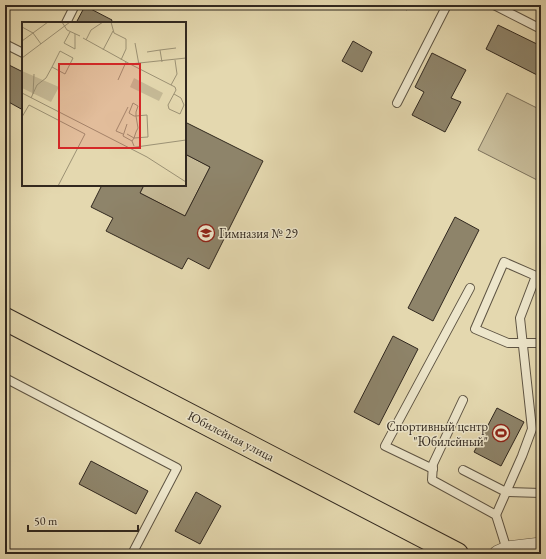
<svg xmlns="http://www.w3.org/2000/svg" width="546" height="559" viewBox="0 0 546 559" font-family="'EB Garamond',serif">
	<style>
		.green { fill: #c6ba97; stroke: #7c715b }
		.building { fill: #8e846a; stroke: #31281f }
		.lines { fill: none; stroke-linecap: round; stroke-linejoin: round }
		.lane-casing { stroke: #5e5443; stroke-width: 10 }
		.street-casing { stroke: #5e5443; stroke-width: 18 }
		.primary-casing { stroke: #31281f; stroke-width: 24 }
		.lane { stroke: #ede6cb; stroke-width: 8 }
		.street { stroke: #ede6cb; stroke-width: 17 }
		.primary { stroke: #e4d8af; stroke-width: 22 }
		.labels { text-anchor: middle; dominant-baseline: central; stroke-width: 3; stroke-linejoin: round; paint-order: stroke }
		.poi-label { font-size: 13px; fill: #31281f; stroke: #ede6cb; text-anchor: start }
		.street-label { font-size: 13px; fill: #31281f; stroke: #ede6cb }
		.inset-road { fill: none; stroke: #9c9275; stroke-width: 1 }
		.view { fill: #d62828; fill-opacity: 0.15; stroke: #d62828; stroke-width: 2 }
		.inset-edge { fill: none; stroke: #31281f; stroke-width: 2 }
	</style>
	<rect width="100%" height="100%" fill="#e4d8af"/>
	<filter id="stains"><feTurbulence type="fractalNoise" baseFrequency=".005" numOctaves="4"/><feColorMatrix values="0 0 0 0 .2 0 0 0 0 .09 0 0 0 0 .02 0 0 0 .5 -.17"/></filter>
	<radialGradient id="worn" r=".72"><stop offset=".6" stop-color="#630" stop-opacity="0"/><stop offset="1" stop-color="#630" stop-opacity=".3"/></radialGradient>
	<g class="green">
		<path d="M 507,93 L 541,110 L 541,182 L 478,150 Z"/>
		<path d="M 185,154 L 210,167 L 185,216 L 140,193 L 144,185 L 185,185 Z"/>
	</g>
	<g class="building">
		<path d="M 398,5 L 410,5 L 407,10 Z"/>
		<path d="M 85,6 L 112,20 L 111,23 L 76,23 Z"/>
		<path d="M 498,25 L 541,46 L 541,77 L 486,49 Z"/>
		<path d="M 353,41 L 372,52 L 362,72 L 342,61 Z"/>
		<path d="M 432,53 L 466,70 L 451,98 L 461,102 L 445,132 L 412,115 L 424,92 L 415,87 Z"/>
		<path d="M 5,63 L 23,72 L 23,110 L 5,100 Z"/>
		<path d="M 185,122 L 263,161 L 209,269 L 188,258 L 182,269 L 106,231 L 113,218 L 91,207 L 102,185 L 144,185 L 140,193 L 185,216 L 210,167 L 185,154 Z"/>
		<path d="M 455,217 L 479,230 L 433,321 L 408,308 Z"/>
		<path d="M 393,336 L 418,349 L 379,425 L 354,412 Z"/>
		<path d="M 497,408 L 524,422 L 501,466 L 474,452 Z"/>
		<path d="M 91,461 L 148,491 L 136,514 L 79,484 Z"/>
		<path d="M 196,492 L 221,506 L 200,544 L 175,531 Z"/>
	</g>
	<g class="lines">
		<g class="lane-casing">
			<g id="lane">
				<path d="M 494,5 L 541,29"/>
				<path d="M 66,23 L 75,5"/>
				<path d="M 5,44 L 23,53"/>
				<path d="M 397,103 L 447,5"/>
				<path d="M 5,378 L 177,468 L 132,554"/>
				<path d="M 463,400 L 433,464 L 432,480 L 496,515 L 507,550"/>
				<path d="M 433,469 L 385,446 L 470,288"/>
				<path d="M 463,470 L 506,492 L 541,493"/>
				<path d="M 496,515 L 522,456 L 532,429 L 520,318 L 536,276 L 504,262 L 475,329 L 508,343 L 541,343"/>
			</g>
		</g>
		<g class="street-casing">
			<path id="street" d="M 498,554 L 507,550 L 541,546"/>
		</g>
		<g class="primary-casing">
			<path id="primary" d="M 5,319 L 457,554"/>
		</g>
		<use href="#lane" class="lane"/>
		<use href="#street" class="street"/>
		<use href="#primary" class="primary"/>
	</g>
	<defs>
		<g id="school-ring" transform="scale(0.9)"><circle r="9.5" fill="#ede6cb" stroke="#8f2418" stroke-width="1.5"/><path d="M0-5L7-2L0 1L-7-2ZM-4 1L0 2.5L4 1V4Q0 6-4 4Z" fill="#8f2418"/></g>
		<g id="stadium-ring" transform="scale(0.9)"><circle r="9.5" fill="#ede6cb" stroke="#8f2418" stroke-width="1.5"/><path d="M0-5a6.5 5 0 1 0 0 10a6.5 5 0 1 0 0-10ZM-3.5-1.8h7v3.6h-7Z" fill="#8f2418"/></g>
	</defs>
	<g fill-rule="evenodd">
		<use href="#school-ring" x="206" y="233"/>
		<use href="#stadium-ring" x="501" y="433"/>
	</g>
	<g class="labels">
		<g class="poi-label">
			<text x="219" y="233">Гимназия № 29</text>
			<text x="488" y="426" text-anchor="end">Спортивный центр<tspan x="488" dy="15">"Юбилейный"</tspan></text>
		</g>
		<g class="street-label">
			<text transform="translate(231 436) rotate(27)">Юбилейная улица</text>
		</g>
	</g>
	<g transform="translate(22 22)">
		<rect width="164" height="164" fill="#e4d8af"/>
		<path d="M 0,49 L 37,65 L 29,80 L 0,66 ZM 112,56 L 141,71 L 137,79 L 108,65 Z" fill="#c6ba97"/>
		<path class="inset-road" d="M 40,0 L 45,8 L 58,14M 89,0 L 92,11 L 104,17 L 104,27 L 99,38M 0,5 L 11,11 L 19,22M 48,10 L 42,21 L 53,27 L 53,12M 61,16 L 108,42 L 164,36M 64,18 L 69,8 L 81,0M 0,19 L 26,0M 113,21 L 117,43M 81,28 L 91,9M 125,30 L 138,28M 0,36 L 48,0M 140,40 L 138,28 L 154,26M 108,42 L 153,65 L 154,68 L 146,83 L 147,87 L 158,92 L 162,83 L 159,76 L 152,72M 96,58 L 104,40M 149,63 L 155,52 L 153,38M 0,71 L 125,135 L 164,160M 11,72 L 12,52M 9,76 L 15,63 L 24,56 L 30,45 L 38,29 L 51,36 L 43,52 L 30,45M 0,95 L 7,83 L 63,112 L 36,164M 105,102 L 101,114 L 110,119 L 112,124M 101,112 L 94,109 L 106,85M 105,112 L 112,116 L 126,115 L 125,93 L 114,94 L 112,94 L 107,91 L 111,81 L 116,84 L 114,90 L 114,94 L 116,106 L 114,110 L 112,116 L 110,119M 107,126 L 164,118"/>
		<path class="view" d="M 37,42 L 118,42 L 118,126 L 37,126 Z"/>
		<rect width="164" height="164" class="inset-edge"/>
	</g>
	<rect width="546" height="559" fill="none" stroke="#e4d8af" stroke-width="20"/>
	<rect x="6" y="6" width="534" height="547" fill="none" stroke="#31281f" stroke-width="2"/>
	<rect x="10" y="10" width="526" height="539" fill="none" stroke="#31281f"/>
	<path d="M28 525v6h110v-6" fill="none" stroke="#31281f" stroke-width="2"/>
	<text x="34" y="525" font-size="12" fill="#31281f" stroke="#ede6cb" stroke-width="3" paint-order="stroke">50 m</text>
	<rect width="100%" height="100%" filter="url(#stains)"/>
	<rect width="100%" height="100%" fill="url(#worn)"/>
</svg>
